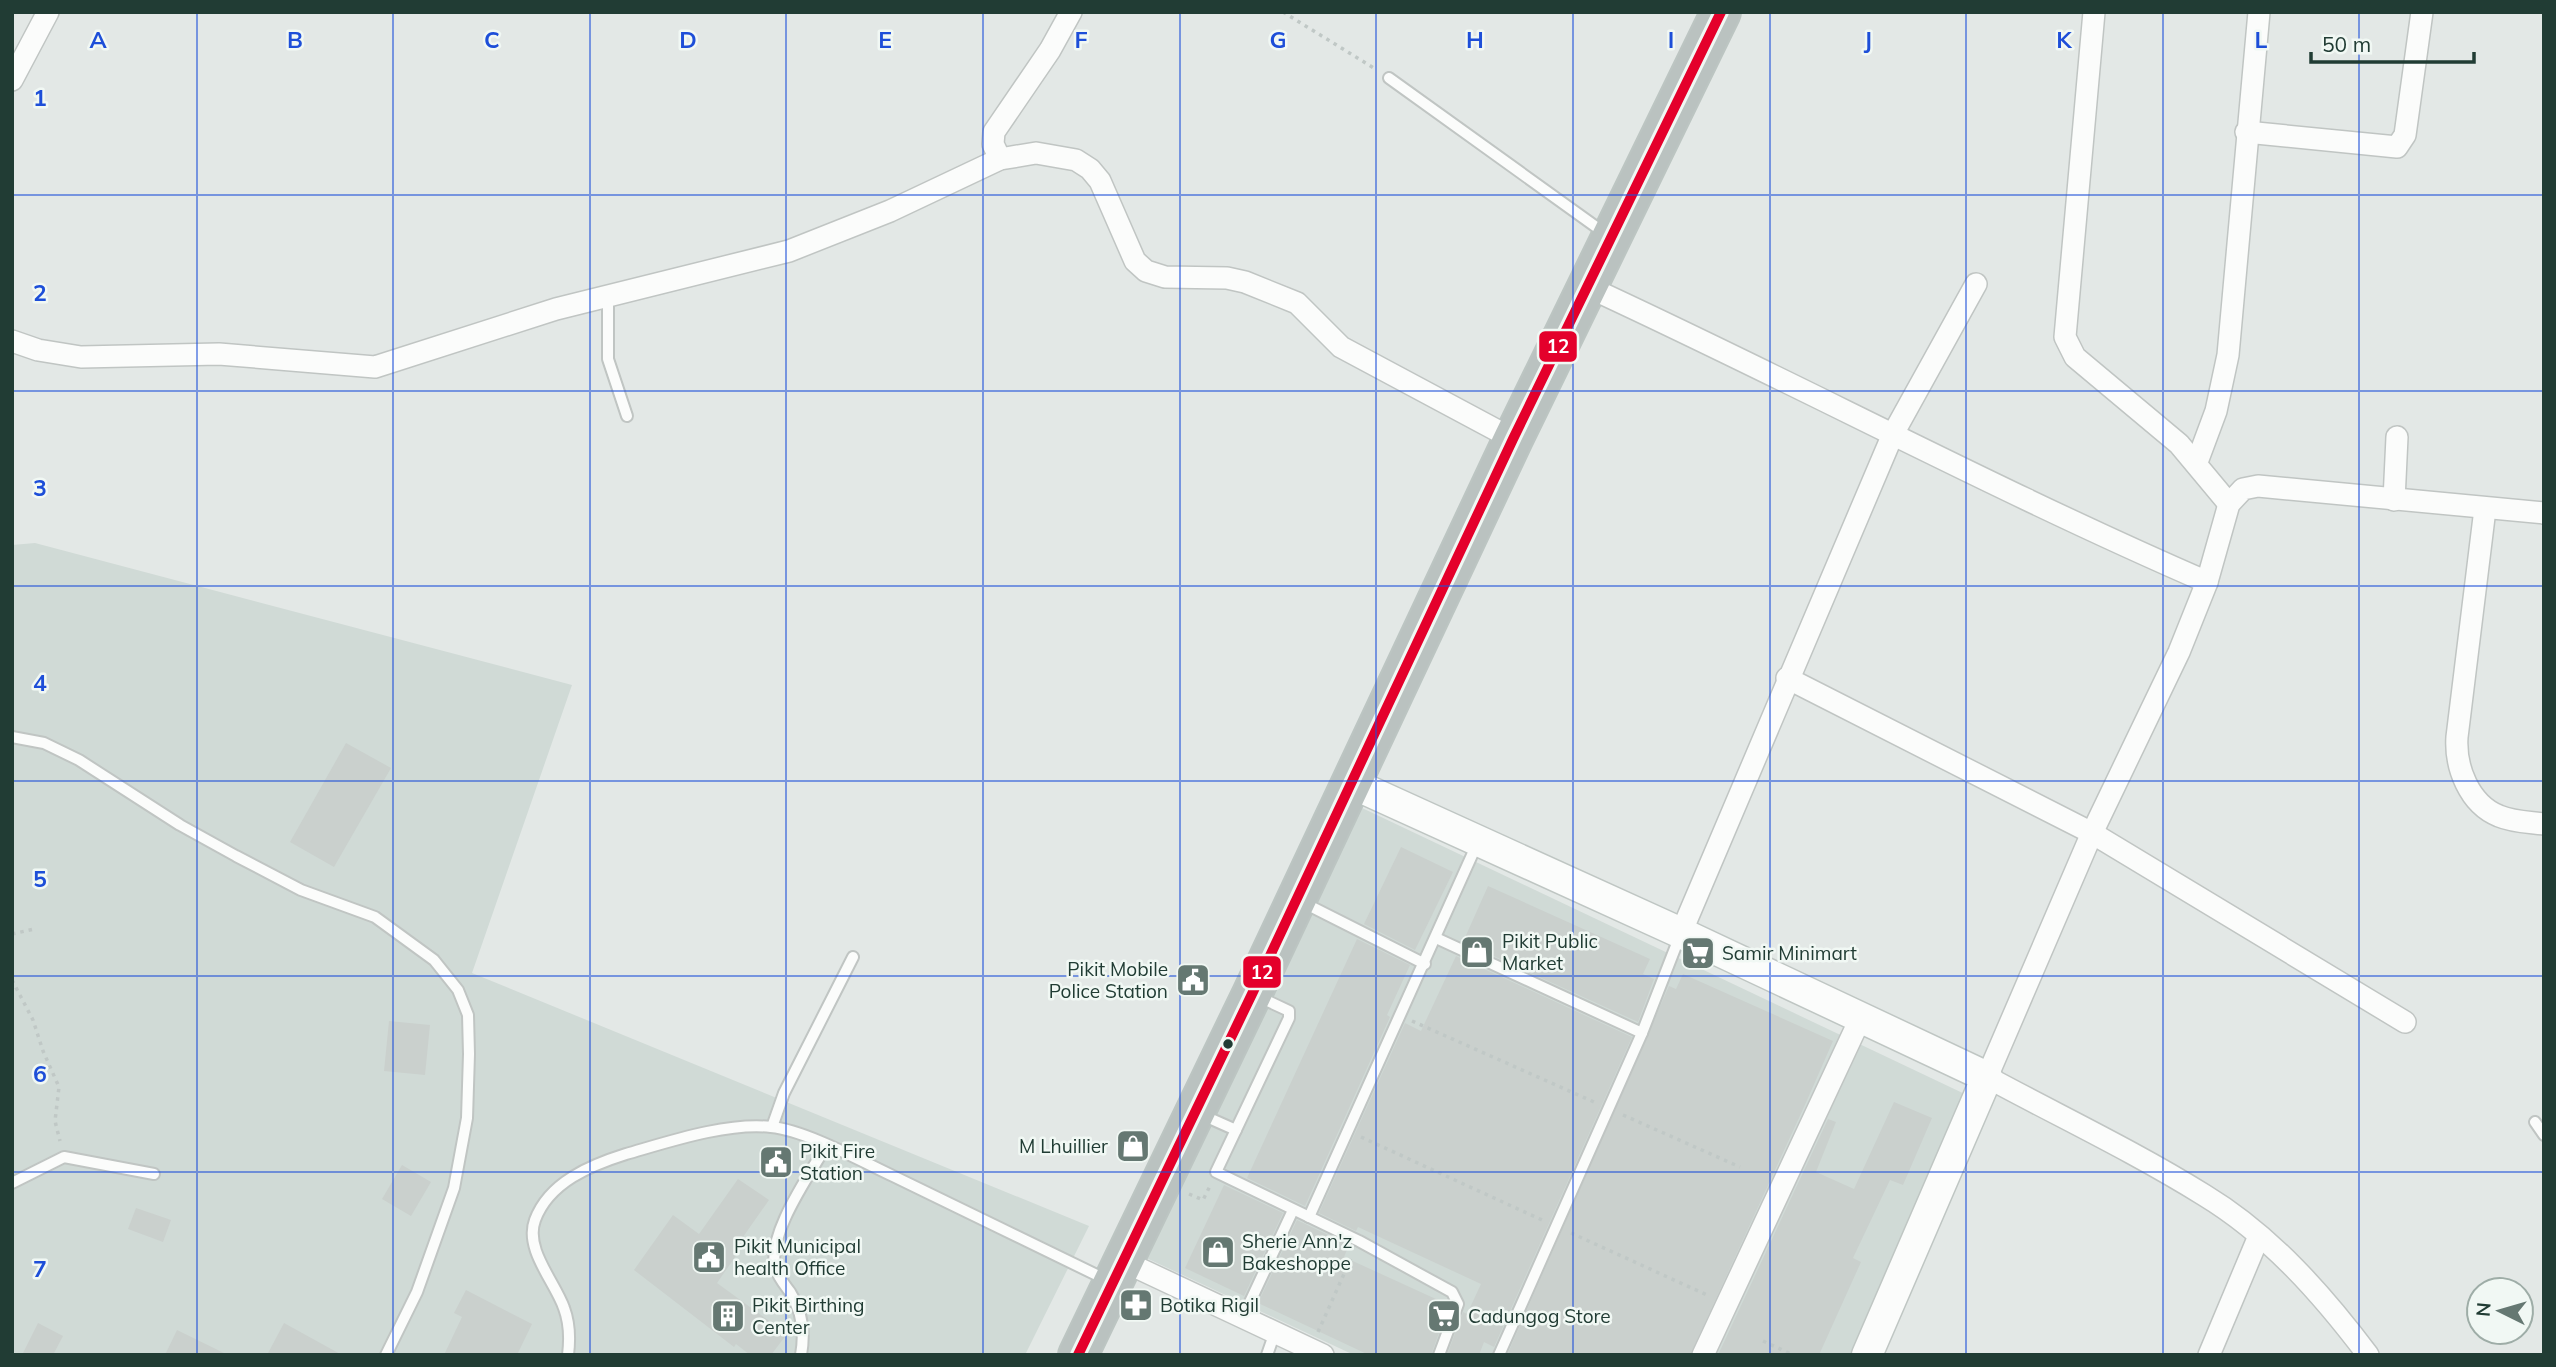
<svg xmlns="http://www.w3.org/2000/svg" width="2556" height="1367" viewBox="0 0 2556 1367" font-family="Mulish,sans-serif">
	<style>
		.built { fill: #d0dad6 }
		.building { fill: #cad0cd }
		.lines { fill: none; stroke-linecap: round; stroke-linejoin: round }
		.lane-casing { stroke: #c0c5c3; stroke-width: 14 }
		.street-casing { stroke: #c0c5c3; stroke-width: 24 }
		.secondary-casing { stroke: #bfc6c3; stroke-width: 33 }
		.highway-casing { stroke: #bcc5c2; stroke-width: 42 }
		.path { stroke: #c0c8c6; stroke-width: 3.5; stroke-dasharray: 3.5 5; stroke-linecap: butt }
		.lane { stroke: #fbfcfb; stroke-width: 10 }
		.street { stroke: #fbfcfb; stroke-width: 21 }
		.secondary { stroke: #fbfcfb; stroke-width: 30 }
		.highway { stroke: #bac2c0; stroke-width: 38 }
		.bus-1-casing { stroke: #f1f8f4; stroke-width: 16 }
		.bus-1 { stroke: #e4002b; stroke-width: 10 }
		.grid { fill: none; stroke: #1d4ed8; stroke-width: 2; stroke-opacity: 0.55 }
		.bus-dot { fill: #213c34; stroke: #f1f8f4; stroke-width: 2.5 }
		.labels { text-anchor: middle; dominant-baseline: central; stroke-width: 5; stroke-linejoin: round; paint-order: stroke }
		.poi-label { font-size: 19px; fill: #213c34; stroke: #f1f8f4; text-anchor: start }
		.grid-label { font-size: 23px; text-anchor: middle; font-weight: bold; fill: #1d4ed8; stroke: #f1f8f4; stroke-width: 5; stroke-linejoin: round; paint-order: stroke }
		.line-badge { stroke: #f1f8f4; stroke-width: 2.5 }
		.badge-label { font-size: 19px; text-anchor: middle; font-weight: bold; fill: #fff }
	</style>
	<rect width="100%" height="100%" fill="#e3e8e6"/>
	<g class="built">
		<path d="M 35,543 L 572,685 L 472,973 L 1089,1226 L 1025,1355 L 12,1355 L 12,545 Z"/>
		<path d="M 1360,807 L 1969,1096 L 1853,1355 L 1354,1355 L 1142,1256 Z"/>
	</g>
	<g class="building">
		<path d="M 346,743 L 391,768 L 334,867 L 290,842 Z"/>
		<path d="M 1401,847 L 1453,872 L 1415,950 L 1364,924 Z"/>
		<path d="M 1488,886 L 1650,959 L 1643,974 L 1654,979 L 1638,1022 L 1463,942 Z"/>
		<path d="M 1357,939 L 1410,965 L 1387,1015 L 1390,1017 L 1305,1206 L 1247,1178 Z"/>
		<path d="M 1456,956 L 1632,1037 L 1494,1347 L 1484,1342 L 1479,1355 L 1447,1355 L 1463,1312 L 1467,1314 L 1481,1284 L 1358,1227 L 1356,1231 L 1319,1213 L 1405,1023 L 1421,1031 Z"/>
		<path d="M 1683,974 L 1833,1041 L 1804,1107 L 1690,1355 L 1512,1355 L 1508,1353 L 1669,986 L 1676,989 Z"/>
		<path d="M 389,1021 L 430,1025 L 425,1075 L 384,1071 Z"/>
		<path d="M 1894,1102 L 1932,1118 L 1903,1185 L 1890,1180 L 1853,1258 L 1861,1262 L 1819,1355 L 1718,1355 L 1828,1119 L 1836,1122 L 1816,1172 L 1854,1189 Z"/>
		<path d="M 402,1165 L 431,1182 L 411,1216 L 382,1199 Z"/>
		<path d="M 738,1179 L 769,1200 L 736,1247 L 740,1250 L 717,1283 L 787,1334 L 771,1355 L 750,1355 L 736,1344 L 734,1347 L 634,1270 L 673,1215 L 699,1234 Z"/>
		<path d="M 1224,1185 L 1283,1213 L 1244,1296 L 1185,1268 Z"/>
		<path d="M 136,1208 L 171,1220 L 163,1242 L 128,1229 Z"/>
		<path d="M 1297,1220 L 1349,1245 L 1344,1257 L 1449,1305 L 1431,1355 L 1369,1355 L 1258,1303 Z"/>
		<path d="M 466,1290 L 532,1324 L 517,1355 L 444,1355 L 462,1317 L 454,1313 Z"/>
		<path d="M 38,1323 L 63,1336 L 53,1355 L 22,1355 Z"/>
		<path d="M 284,1323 L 342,1355 L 267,1355 Z"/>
		<path d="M 177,1330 L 228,1355 L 165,1355 Z"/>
	</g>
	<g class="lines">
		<g class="lane-casing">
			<g id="lane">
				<path d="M 1389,78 L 1606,234"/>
				<path d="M 608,297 L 608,359 L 627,416"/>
				<path d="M 12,737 L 44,743 L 79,760 L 180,825 L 236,856 L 301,890 L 375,917 L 434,960 L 458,990 L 468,1015 L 469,1054 L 467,1118 L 454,1188 L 417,1292 L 386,1355"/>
				<path d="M 1302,902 L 1425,964"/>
				<path d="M 1436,938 L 1642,1033"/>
				<path d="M 1259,997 L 1289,1011 L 1289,1018 L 1216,1172 L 1359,1241 L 1452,1292 L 1458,1304 L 1439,1355"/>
				<path d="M 1200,1114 L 1236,1130"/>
				<path d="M 2535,1122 L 2544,1135"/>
				<path d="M 772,1127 L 784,1093 L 853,957"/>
				<path d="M 12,1183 L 64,1157 L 154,1174"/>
				<path d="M 1309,1217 L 1477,844"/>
				<path d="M 1243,1317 L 1293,1210"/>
				<path d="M 568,1355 C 570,1339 570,1324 564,1308 C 555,1282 524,1249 535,1220 C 549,1182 591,1165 626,1154 C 668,1142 727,1122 771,1127 C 805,1130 861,1161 893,1176 C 964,1211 1036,1245 1107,1280"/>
				<path d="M 801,1355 C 805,1333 802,1311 790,1292 C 785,1285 778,1277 776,1269 C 765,1237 810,1174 826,1146"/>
				<path d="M 1267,1355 L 1275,1332"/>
				<path d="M 1499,1355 L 1642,1033 L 1681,933"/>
			</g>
		</g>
		<g class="street-casing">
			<g id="street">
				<path d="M 2094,12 L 2065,337 L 2075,357 L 2179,444 L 2229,504"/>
				<path d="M 12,80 L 48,12"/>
				<path d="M 2246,132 L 2397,147 L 2405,135 L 2422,12"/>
				<path d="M 1000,159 L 993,144 L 994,132 L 1050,50 L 1071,12"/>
				<path d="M 1588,287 C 1796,383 1997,491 2207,582"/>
				<path d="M 12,341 L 38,350 L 81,357 L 219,354 L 375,367 L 556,309 L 789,251 L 890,211 L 1000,159 L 1036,153 L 1076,160 L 1090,169 L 1100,181 L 1135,261 L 1146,271 L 1165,277 L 1227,278 L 1245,282 L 1297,303 L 1341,347 L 1513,439"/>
				<path d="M 2197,462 L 2216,411 L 2228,355 L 2259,12"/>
				<path d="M 2394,500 L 2397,437"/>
				<path d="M 2485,509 L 2457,737 C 2455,767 2469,804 2499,816 C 2513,822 2529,822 2544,824"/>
				<path d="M 1787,678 L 2092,833 L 2405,1022"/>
				<path d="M 1681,933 L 1893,434 L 1976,284"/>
				<path d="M 1123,1261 L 1323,1355"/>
				<path d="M 1703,1355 L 1861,1017"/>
				<path d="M 2209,1355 L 2259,1236"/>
				<path d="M 2368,1355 C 2322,1294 2270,1235 2204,1195 C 2135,1152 2059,1116 1987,1077 L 2092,833 L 2179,652 L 2207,582 L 2229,504 L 2243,489 L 2258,486 L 2544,513"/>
			</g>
		</g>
		<g class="secondary-casing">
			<path id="secondary" d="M 1351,783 L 1681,933 L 1987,1077 L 1867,1355"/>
		</g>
		<g class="highway-casing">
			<path id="highway" d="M 1078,1355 L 1252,994 L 1513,439 L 1721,12"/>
		</g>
		<g class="path">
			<path d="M 1283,12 L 1377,70"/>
			<path d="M 12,934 L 34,929"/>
			<path d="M 12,980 L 33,1020 L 43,1051 L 59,1087 L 55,1121 L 60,1141"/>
			<path d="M 1412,1021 L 1594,1102"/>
			<path d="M 1623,1115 L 1740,1167"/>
			<path d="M 1361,1137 L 1542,1220"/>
			<path d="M 1189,1194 L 1203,1200 L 1210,1186"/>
			<path d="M 1571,1233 L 1707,1295"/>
			<path d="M 1318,1332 L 1352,1256"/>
			<path d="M 1763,1341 L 1793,1355"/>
		</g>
		<use href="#lane" class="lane"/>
		<use href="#street" class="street"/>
		<use href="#secondary" class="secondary"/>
		<use href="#highway" class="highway"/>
		<g class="bus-1-casing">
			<path id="bus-1" d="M 1078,1355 L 1252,994 L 1513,439 L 1721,12"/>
		</g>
		<use href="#bus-1" class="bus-1"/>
	</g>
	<path class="grid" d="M 197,12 L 197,1355M 393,12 L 393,1355M 590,12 L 590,1355M 786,12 L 786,1355M 983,12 L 983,1355M 1180,12 L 1180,1355M 1376,12 L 1376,1355M 1573,12 L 1573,1355M 1770,12 L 1770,1355M 1966,12 L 1966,1355M 2163,12 L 2163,1355M 2359,12 L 2359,1355M 12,195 L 2544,195M 12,391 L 2544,391M 12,586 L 2544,586M 12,781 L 2544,781M 12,976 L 2544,976M 12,1172 L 2544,1172"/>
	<defs>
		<g id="shop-square" transform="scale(1.75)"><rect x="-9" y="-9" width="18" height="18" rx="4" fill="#657872" stroke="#f1f8f4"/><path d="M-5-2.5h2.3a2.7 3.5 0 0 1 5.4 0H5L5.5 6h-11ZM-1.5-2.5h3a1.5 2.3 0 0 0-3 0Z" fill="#fff"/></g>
		<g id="supermarket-square" transform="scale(1.75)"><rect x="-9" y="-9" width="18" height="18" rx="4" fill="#657872" stroke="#f1f8f4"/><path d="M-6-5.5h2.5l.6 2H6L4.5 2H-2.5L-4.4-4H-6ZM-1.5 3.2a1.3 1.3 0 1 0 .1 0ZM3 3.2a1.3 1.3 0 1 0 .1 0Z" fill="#fff"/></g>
		<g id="civic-square" transform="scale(1.75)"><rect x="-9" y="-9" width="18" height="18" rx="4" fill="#657872" stroke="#f1f8f4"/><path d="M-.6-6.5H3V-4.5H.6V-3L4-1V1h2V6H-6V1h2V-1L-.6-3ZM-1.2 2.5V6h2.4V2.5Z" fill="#fff"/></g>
		<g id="pharmacy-square" transform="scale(1.75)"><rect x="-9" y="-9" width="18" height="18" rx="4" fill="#657872" stroke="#f1f8f4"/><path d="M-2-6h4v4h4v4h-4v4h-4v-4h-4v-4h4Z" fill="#fff"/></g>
		<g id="building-square" transform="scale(1.75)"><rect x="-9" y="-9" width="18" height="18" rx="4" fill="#657872" stroke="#f1f8f4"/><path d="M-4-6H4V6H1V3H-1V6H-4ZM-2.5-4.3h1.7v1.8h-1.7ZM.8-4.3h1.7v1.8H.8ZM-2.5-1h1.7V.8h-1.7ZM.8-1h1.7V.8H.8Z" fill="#fff"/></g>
	</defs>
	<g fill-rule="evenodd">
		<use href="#shop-square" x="1477" y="952"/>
		<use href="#supermarket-square" x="1698" y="953"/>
		<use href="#civic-square" x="1193" y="980"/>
		<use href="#shop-square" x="1133" y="1146"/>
		<use href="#civic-square" x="776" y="1162"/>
		<use href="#shop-square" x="1218" y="1252"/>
		<use href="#civic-square" x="709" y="1257"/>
		<use href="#pharmacy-square" x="1136" y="1305"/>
		<use href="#building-square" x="728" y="1316"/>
		<use href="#supermarket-square" x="1444" y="1316"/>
	</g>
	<circle class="bus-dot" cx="1228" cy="1044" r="6"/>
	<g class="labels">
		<g class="poi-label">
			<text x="1502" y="941">Pikit Public<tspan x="1502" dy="22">Market</tspan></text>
			<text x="1722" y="953">Samir Minimart</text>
			<text x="1168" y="969" text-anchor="end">Pikit Mobile<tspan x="1168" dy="22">Police Station</tspan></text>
			<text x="1108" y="1146" text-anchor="end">M Lhuillier</text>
			<text x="800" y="1151">Pikit Fire<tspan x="800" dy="22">Station</tspan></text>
			<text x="1242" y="1241">Sherie Ann'z<tspan x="1242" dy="22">Bakeshoppe</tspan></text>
			<text x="734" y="1246">Pikit Municipal<tspan x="734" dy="22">health Office</tspan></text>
			<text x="752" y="1305">Pikit Birthing<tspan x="752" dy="22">Center</tspan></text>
			<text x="1160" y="1305">Botika Rigil</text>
			<text x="1468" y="1316">Cadungog Store</text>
		</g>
	</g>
	<g class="grid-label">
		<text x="98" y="48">A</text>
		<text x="295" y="48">B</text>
		<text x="492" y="48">C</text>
		<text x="688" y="48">D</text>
		<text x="885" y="48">E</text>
		<text x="1081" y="48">F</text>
		<text x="1278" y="48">G</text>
		<text x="1475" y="48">H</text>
		<text x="1671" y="48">I</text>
		<text x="1868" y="48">J</text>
		<text x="2064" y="48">K</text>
		<text x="2261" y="48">L</text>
		<text x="40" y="106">1</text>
		<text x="40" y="301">2</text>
		<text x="40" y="496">3</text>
		<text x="40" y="691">4</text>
		<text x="40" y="887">5</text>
		<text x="40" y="1082">6</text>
		<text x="40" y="1277">7</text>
	</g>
	<g class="line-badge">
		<rect x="1538" y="330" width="40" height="33" rx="7" fill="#e4002b"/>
		<rect x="1242" y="955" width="40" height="34" rx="7" fill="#e4002b"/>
	</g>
	<g class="badge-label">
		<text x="1558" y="353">12</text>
		<text x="1262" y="979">12</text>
	</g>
	<rect width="2556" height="1367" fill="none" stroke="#213c34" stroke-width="28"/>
	<g transform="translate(2500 1311) rotate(275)"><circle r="33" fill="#f1f8f4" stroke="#9eada7" stroke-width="2"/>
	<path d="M0-5L12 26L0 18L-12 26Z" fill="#657872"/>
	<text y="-10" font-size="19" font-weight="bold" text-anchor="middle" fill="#213c34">N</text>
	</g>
	<path d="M2311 52v10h163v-10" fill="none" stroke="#213c34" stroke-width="3.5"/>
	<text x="2322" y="52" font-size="21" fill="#213c34" stroke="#f1f8f4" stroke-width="5" paint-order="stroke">50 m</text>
</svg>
